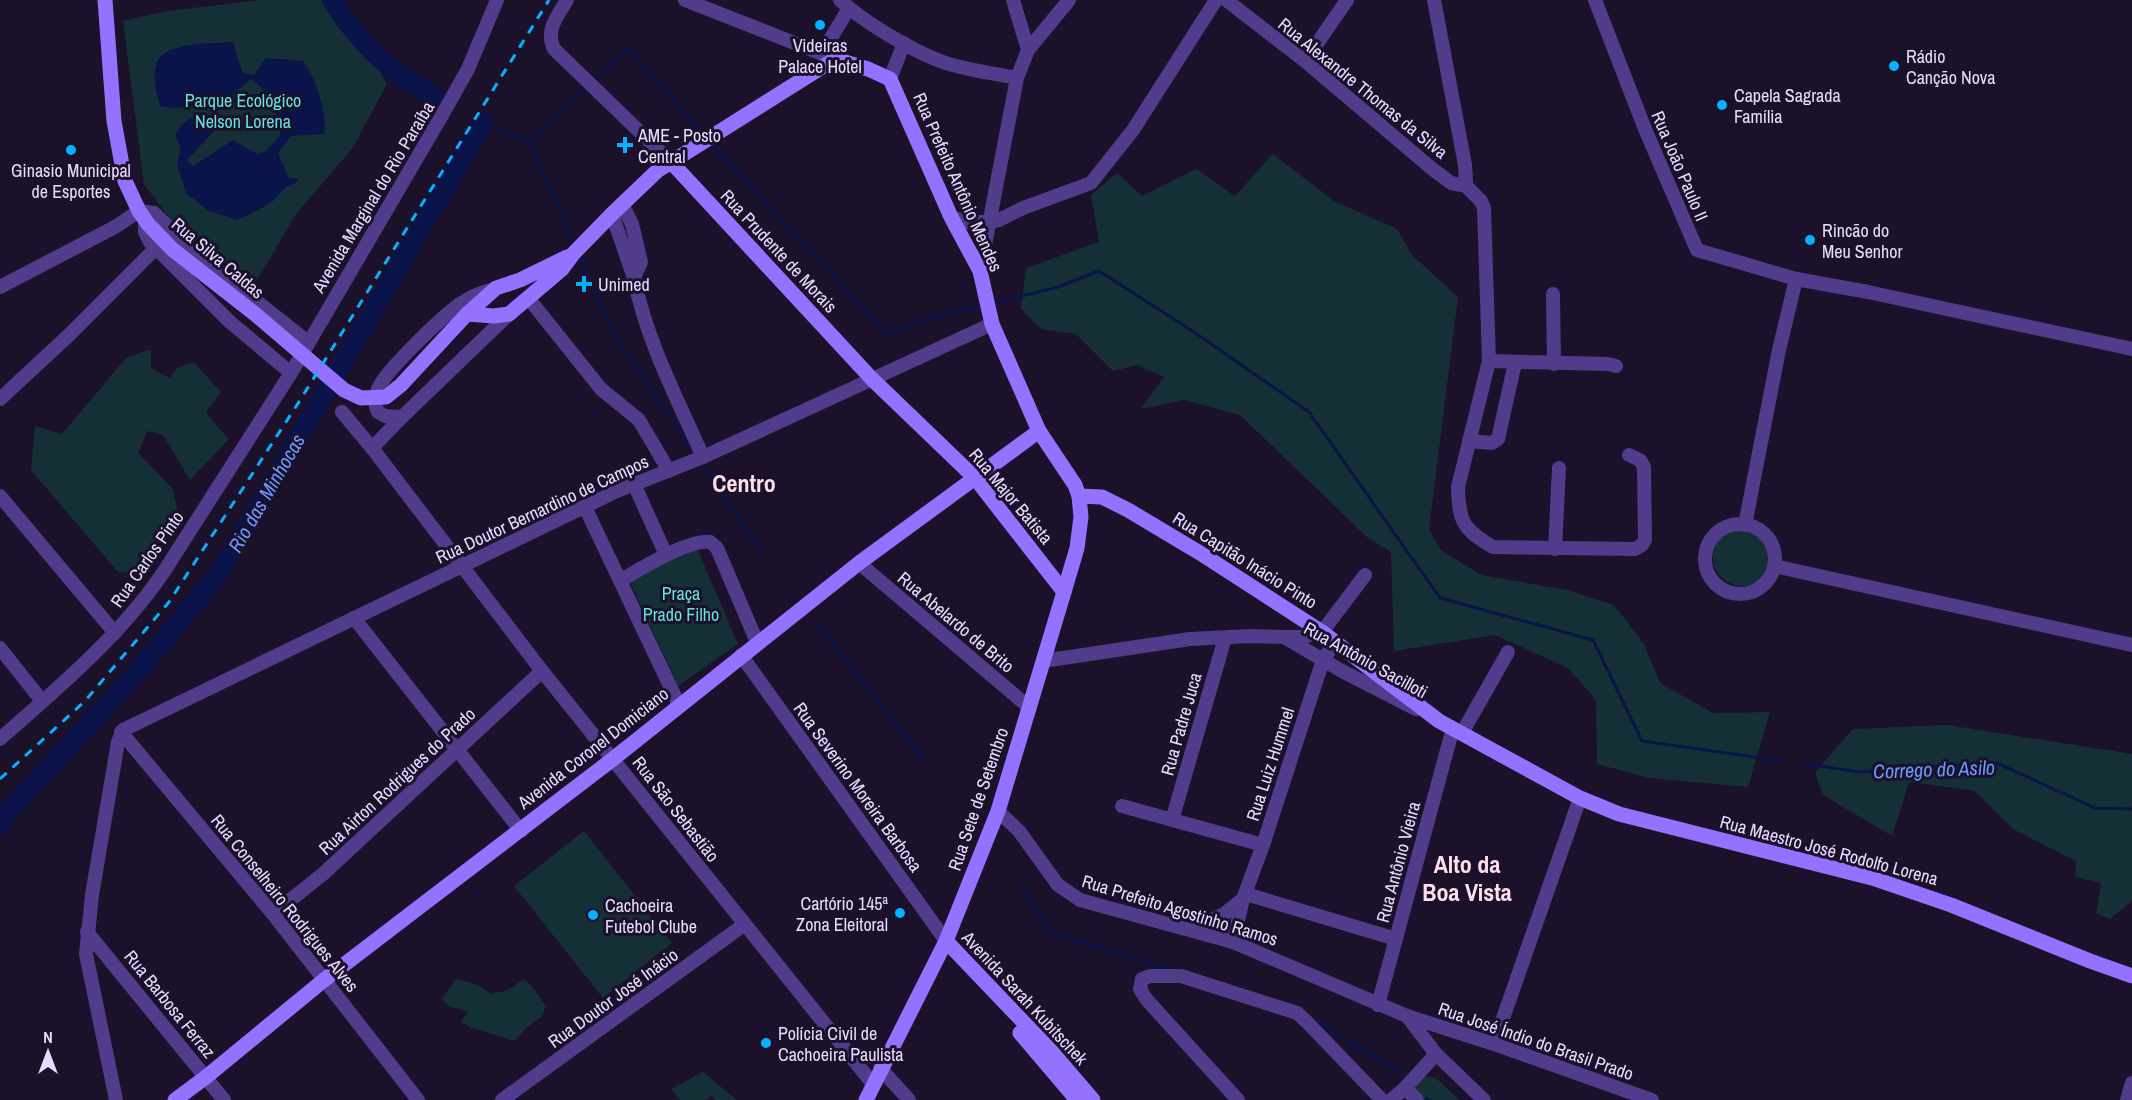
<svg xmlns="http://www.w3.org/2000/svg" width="2132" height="1100" viewBox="0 0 2132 1100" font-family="'Archivo Narrow',sans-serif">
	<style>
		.green { fill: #142f35 }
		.water { fill: #0a144b }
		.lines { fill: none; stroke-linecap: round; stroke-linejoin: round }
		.stream { stroke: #0a144b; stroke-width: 3 }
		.river { stroke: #0a144b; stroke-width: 20 }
		.street { stroke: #503c8b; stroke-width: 14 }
		.secondary { stroke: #9472ff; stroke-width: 15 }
		.rail { stroke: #07b1ff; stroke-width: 3; stroke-dasharray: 9 8; stroke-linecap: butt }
		.poi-dot { fill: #07b1ff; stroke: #1b112b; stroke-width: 2 }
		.labels { text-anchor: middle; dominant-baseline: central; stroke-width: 6; stroke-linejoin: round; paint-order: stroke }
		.poi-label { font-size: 18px; fill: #e7dbff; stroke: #1b112b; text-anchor: start }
		.street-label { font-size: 18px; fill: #e7dbff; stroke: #1b112b }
		.park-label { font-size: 18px; fill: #64e2de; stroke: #1b112b }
		.water-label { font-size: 20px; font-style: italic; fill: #6999ff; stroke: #1b112b }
		.district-label { font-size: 24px; font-weight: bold; fill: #ffddeb; stroke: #1b112b }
	</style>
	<rect width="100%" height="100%" fill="#1b112b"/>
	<g class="green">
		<path d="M 260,0 L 331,0 L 359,32 L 387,84 L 352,149 L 296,214 L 250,292 L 230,270 L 202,253 L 183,236 L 144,184 L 123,21 L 167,11 Z"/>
		<path d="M 1273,154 L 1334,201 L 1397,229 L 1412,255 L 1458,297 L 1429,529 L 1441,550 L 1481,575 L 1567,590 L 1614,605 L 1644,644 L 1660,683 L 1713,713 L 1770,712 L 1748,787 L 1649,778 L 1597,764 L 1596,700 L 1568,668 L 1495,635 L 1394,651 L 1391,552 L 1368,538 L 1240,415 L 1184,400 L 1141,409 L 1164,377 L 1137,365 L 1113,371 L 1076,334 L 1041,329 L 1021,309 L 1026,268 L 1099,242 L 1091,195 L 1117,173 L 1142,196 L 1196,169 L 1235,196 Z"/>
		<path d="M 151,349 L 151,368 L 170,378 L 177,368 L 194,362 L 221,392 L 206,413 L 229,439 L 190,480 L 163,435 L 147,431 L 138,453 L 173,489 L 179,518 L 163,542 L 137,573 L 118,572 L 31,470 L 35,426 L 62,434 L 126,358 Z"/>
		<circle cx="1742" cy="557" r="29"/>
		<path d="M 697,548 L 738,644 L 678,686 L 630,582 L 663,562 Z"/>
		<path d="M 1947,725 L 2132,754 L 2132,901 L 2110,919 L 2096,913 L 2101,883 L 2075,877 L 2076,861 L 2013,829 L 1975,791 L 1909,782 L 1892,836 L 1823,795 L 1815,772 L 1853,729 Z"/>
		<path d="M 584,831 L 672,943 L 603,998 L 514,886 Z"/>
		<path d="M 456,979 L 478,985 L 491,994 L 508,990 L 524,979 L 533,988 L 546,1006 L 542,1016 L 525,1029 L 515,1041 L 472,1028 L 461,1022 L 468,1011 L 450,1007 L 442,999 Z"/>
		<path d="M 703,1072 L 737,1100 L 715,1100 L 712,1096 L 704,1100 L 680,1100 L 671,1089 Z"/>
		<path d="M 1426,1076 L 1436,1078 L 1459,1100 L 1424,1100 L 1414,1090 C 1415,1083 1420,1079 1426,1076 Z"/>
	</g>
	<path class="water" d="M 233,42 L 242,72 L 254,75 L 266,58 L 303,61 C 318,83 325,107 325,134 L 291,136 L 278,153 L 289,178 L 298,178 L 296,183 C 284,186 281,193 273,201 C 262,209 249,215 237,220 L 209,211 L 186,193 L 177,165 L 181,148 L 175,135 C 186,117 192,115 213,115 L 217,128 L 187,160 L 193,166 L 233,140 L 257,154 L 265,152 L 281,134 C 277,124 277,114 274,105 C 271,96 259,85 251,79 L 230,97 L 211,98 L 196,106 L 172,108 L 160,106 C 157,93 151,72 158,60 C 170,41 213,44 233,42 Z"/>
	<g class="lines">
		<g class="stream">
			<path d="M 597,78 L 628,48 L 704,135"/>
			<path d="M 483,123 L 530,142 L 575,245"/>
			<path d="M 530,142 L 584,90"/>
			<path d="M 713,145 L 887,334 L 919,321 L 981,306"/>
			<path d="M 579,254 L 614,334 L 694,452"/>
			<path d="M 994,303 L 1058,287 L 1099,271 L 1194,332 L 1309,412 L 1440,598 L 1593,640 L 1642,741 L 1781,761"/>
			<path d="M 701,463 L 761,551"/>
			<path d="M 817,623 L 924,760"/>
			<path d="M 1800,763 L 1860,772 L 1997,763 L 2095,808 L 2132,809"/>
			<path d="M 1021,885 L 1050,932 L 1172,970"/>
			<path d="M 1311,1018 L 1402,1073"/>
			<path d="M 1427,1098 L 1429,1100"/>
		</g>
		<g class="river">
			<path d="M 332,0 C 359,43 390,73 435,96"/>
			<path d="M 0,825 L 5,815 L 134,676 L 218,575 L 483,123"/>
		</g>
		<g class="street">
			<path d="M 567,0 C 557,17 545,30 554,49 L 671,162"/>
			<path d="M 685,0 L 835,59"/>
			<path d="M 840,0 C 864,22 909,49 940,61 C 964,70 992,73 1017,78"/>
			<path d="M 1226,0 L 1305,61 L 1430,167 L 1451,183 L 1462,185 L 1466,181 L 1465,165 L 1434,0"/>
			<path d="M 1595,0 L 1645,129 L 1697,250 L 1796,279 L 1868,292 L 2132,349"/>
			<path d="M 1028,50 L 1069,0"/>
			<path d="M 822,53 L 849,8"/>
			<path d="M 1305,61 L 1347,0"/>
			<path d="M 890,79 L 904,43"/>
			<path d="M 1464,184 L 1481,201 L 1484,208 L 1489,361 L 1458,487 C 1459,521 1462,529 1493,547 L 1635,549 L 1642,545 L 1645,540 L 1644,467 L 1640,460 L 1629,455"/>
			<path d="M 612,214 L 634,278 L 641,262 L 632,224 L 622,204"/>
			<path d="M 951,217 L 966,222 L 988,222 L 999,220 L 1023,208 L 1091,183 L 1133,130 L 1216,0"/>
			<path d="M 145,219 L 145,232 L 150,242 L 230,322 L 291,373"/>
			<path d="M 980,271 L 1017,78 L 1028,50 L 1013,0"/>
			<path d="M 634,278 C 647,342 677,398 703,457"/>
			<path d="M 0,287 L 115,227 L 139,211 L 154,213 L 200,257 L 308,342"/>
			<path d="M 1553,294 L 1554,364"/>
			<path d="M 529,299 L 601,389 L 639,420 L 669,471"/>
			<path d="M 1489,361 L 1608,364 L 1616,366"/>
			<path d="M 0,399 L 68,336 L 156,248"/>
			<path d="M 342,412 L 372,448 L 542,671 L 873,1084"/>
			<path d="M 402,417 L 385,416 L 378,412 C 374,404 374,397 378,389 C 385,371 442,317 460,304 C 470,297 482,292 494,289"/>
			<path d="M 1469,441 L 1492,443 L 1498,439 L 1515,363"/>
			<path d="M 372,448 L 402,417 L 509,314"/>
			<path d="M 634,484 L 666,555"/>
			<path d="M 0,496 L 115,633"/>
			<path d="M 585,507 L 679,705"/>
			<circle cx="1740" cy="559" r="35"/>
			<path d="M 1745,525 L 1779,350 L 1796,279"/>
			<path d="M 1555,549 L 1559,468"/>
			<path d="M 859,563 L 1030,708"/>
			<path d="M 1774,566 L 2132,645"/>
			<path d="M 621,580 C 641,569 688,539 710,542 L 717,548 L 757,642"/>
			<path d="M 354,618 L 521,831"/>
			<path d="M 1285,637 L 1303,637 L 1322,632 L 1365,575"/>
			<path d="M 0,648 L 42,701"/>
			<path d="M 741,655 L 946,941"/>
			<path d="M 1043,661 L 1190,639 L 1251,636 L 1284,637 L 1340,670 L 1416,709"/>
			<path d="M 121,732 L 273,914 L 418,1100"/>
			<path d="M 1462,733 L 1508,652"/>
			<path d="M 0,739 C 58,688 119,637 163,573 L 291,373 L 441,117 L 468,69 L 497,0"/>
			<path d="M 1122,806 L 1263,845"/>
			<path d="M 998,811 L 1019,831 L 1058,885 L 1080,900 L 1233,942 L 1407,1016 L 1494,1044 L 1652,1100"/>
			<path d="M 1172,820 L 1225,638"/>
			<path d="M 1246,894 L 1396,939"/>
			<path d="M 273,914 L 323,874 L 542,671"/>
			<path d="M 1191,930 L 1224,914 L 1243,899"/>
			<path d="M 87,932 L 224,1100"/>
			<path d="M 1233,942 L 1243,899 L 1263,845 L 1323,660 L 1335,642"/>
			<path d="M 1378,1005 L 1453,728"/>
			<path d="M 1407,1016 L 1436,1054 L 1484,1100"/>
			<path d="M 1494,1044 L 1580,798"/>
			<path d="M 880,1068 L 909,1100"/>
			<path d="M 1405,1088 L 1417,1100"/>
			<path d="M 116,1100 L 86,954 L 92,895 L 118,742 L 123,730 L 617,491 L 703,457 L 992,324"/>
			<path d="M 502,1100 L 745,924"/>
			<path d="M 1238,1100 L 1147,1000 L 1140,989 L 1142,979 L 1150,976 L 1181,976 L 1297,1013 L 1307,1022 L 1382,1100"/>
			<path d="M 1391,1100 L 1405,1088 L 1436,1054"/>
			<path d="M 2127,1100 L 2132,1083"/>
		</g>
		<g class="secondary">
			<path d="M 105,0 L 114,121 L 125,181 L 139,211 L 148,224 L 172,249 L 255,314 L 344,390 L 361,398 L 386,397 L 401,385 L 467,314 L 496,288 L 520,280 L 567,257"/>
			<path d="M 671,162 L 872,379 L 975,478 L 1064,592"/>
			<path d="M 467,314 L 494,316 L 509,314 L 562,269 L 573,254 L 612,214 L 657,171 L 835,59 L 868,69 L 890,79 L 951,217 L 980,271 L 992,324 L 1039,431 L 1075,485 L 1079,496 L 1081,517 L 1077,548 L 1064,592 L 998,811 L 946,941 L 866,1100"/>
			<path d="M 1079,496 L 1102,497 L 1128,510 L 1200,553 L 1322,632 L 1439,721 L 1580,798 L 1619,814 L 1872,878 L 1951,905 L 2090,961 L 2132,976"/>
			<path d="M 946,941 L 1051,1051 L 1093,1100"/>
			<path d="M 1020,1033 L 1077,1100"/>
			<path d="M 175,1100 L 206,1077 L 324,980 L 613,759 L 859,563 L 1039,431"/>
		</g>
		<path class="rail" d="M 0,779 L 85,701 L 169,602 L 297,405 L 549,0"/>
	</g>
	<g class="poi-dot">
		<circle cx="820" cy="25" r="6"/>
		<circle cx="1894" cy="66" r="6"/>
		<circle cx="1722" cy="105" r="6"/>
		<path d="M622 136h6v6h6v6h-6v6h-6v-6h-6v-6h6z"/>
		<circle cx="71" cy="150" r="6"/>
		<circle cx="1810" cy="240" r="6"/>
		<path d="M581 275h6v6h6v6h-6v6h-6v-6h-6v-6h6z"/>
		<circle cx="900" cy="913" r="6"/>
		<circle cx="593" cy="915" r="6"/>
		<circle cx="766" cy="1043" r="6"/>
	</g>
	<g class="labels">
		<g class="poi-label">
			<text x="820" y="45" text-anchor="middle">Videiras<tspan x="820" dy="21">Palace Hotel</tspan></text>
			<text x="1906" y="56">Rádio<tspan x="1906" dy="21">Canção Nova</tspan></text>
			<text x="1734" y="95">Capela Sagrada<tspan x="1734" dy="21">Família</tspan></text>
			<text x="638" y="135">AME - Posto<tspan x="638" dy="21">Central</tspan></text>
			<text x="71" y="170" text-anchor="middle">Ginasio Municipal<tspan x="71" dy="21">de Esportes</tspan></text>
			<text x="1822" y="230">Rincão do<tspan x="1822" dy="21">Meu Senhor</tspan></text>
			<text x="598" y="284">Unimed</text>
			<text x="888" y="903" text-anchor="end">Cartório 145ª<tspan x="888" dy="21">Zona Eleitoral</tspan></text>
			<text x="605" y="905">Cachoeira<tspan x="605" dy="21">Futebol Clube</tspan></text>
			<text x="778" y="1033">Polícia Civil de<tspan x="778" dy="21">Cachoeira Paulista</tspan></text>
		</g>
		<g class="street-label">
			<text transform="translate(1363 88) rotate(39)">Rua Alexandre Thomas da Silva</text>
			<text transform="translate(1680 166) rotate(67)">Rua João Paulo II</text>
			<text transform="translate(958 182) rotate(66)">Rua Prefeito Antônio Mendes</text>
			<text transform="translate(373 197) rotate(-59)">Avenida Marginal do Rio Paraíba</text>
			<text transform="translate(779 251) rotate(47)">Rua Prudente de Morais</text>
			<text transform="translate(218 258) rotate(40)">Rua Silva Caldas</text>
			<text transform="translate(1011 496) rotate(50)">Rua Major Batista</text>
			<text transform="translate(542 509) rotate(-25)">Rua Doutor Bernardino de Campos</text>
			<text transform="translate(147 559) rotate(-55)">Rua Carlos Pinto</text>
			<text transform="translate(1245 560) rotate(32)">Rua Capitão Inácio Pinto</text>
			<text transform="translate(956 622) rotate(40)">Rua Abelardo de Brito</text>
			<text transform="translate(1366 660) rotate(29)">Rua Antônio Sacilloti</text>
			<text transform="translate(1181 724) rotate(-74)">Rua Padre Juca</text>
			<text transform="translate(593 748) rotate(-38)">Avenida Coronel Domiciano</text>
			<text transform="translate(1270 764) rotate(-72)">Rua Luiz Hummel</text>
			<text transform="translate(397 781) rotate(-43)">Rua Airton Rodrigues do Prado</text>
			<text transform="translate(858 787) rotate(54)">Rua Severino Moreira Barbosa</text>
			<text transform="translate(978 799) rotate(-71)">Rua Sete de Setembro</text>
			<text transform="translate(676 809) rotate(52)">Rua São Sebastião</text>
			<text transform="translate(1829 850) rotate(15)">Rua Maestro José Rodolfo Lorena</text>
			<text transform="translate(1398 862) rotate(-75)">Rua Antônio Vieira</text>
			<text transform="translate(285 903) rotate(51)">Rua Conselheiro Rodrigues Alves</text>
			<text transform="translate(1180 910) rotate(17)">Rua Prefeito Agostinho Ramos</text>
			<text transform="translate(613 998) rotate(-36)">Rua Doutor José Inácio</text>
			<text transform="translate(1025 998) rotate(47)">Avenida Sarah Kubitschek</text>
			<text transform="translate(170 1004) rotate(51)">Rua Barbosa Ferraz</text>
			<text transform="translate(1536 1041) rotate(19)">Rua José Índio do Brasil Prado</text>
		</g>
		<g class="park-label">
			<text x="243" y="100">Parque Ecológico<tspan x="243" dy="21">Nelson Lorena</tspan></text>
			<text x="681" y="593">Praça<tspan x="681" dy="21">Prado Filho</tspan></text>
		</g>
		<g class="water-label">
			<text transform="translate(266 493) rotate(-60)">Rio das Minhocas</text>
			<text transform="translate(1934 769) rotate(-2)">Corrego do Asilo</text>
		</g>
		<g class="district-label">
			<text x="744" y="483">Centro</text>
			<text x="1467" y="864">Alto da<tspan x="1467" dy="28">Boa Vista</tspan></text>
		</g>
	</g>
	<g transform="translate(48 1052)" stroke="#1b112b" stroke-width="4.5" paint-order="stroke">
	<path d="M0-4.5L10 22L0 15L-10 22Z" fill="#e7dbff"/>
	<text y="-9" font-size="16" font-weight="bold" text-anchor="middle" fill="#e7dbff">N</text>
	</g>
</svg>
